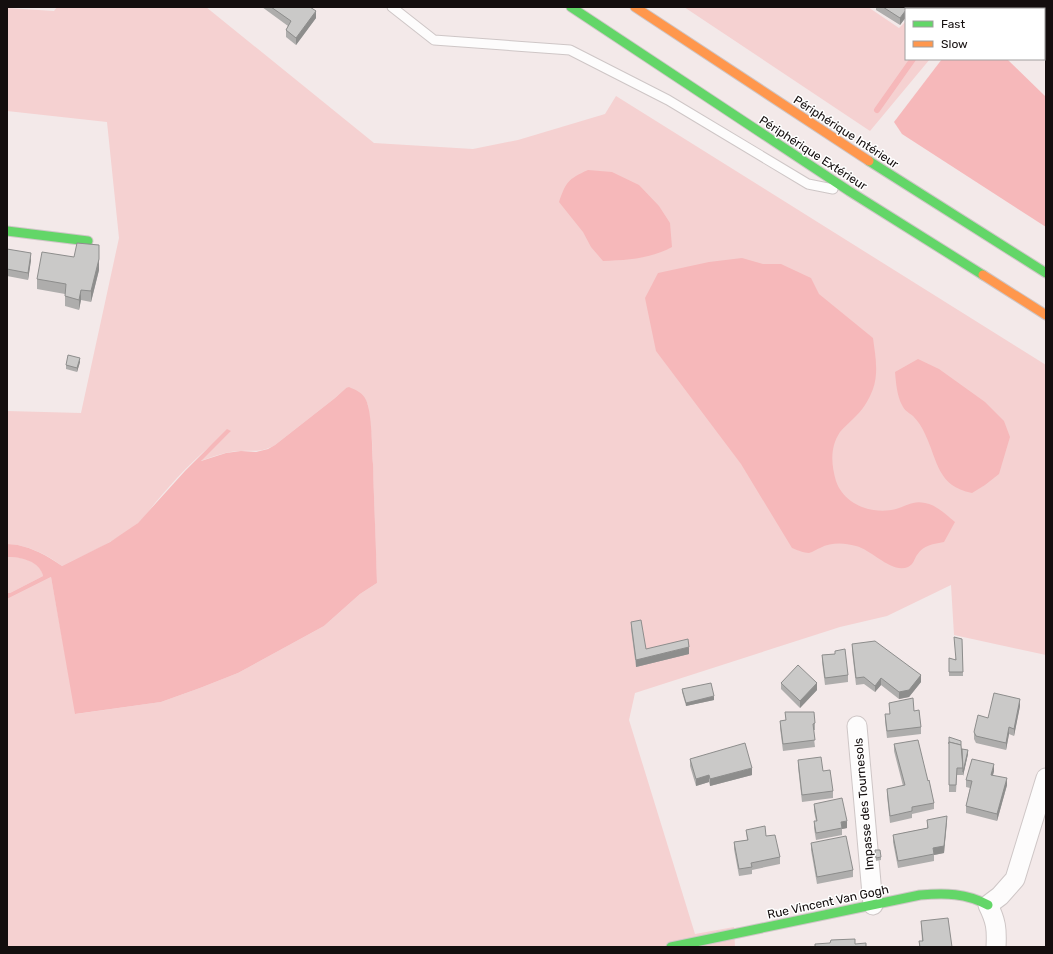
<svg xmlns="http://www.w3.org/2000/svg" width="1053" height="954" viewBox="0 0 1053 954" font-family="Rubik,sans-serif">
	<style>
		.green { fill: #f5d1d1 }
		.water { fill: #f6b8ba }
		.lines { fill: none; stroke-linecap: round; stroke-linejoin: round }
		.stream { stroke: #f6b8ba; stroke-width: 6 }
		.lane-casing { stroke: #cec6c6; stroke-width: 11 }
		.street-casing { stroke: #cec6c6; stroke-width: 21 }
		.fast-casing { stroke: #cec6c6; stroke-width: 11 }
		.slow-casing { stroke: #cec6c6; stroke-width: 11 }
		.lane { stroke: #fdfcfc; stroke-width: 9 }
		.street { stroke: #fdfcfc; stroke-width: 19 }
		.fast { stroke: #63d668; stroke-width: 9 }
		.slow { stroke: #ff974d; stroke-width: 9 }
		.wall { fill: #aeadac }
		.shaded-wall { fill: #8d8d8c }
		.building { fill: #cac9c8; stroke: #8d8d8c }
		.labels { text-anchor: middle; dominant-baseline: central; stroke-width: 3; stroke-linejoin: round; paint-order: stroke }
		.street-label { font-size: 12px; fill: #140e0e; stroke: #fff }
	</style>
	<rect width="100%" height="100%" fill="#f3e9e9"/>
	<g class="green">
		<path d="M 57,7 L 206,7 L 374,143 L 473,149 L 518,140 L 605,114 L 616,96 L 1046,365 L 1046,655 L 954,635 L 951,585 L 887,616 L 840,627 L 635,693 L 629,720 L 695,934 L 734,927 L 735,947 L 7,947 L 7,599 L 51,577 L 76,714 L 161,702 L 200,688 L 238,673 L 324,626 L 360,594 L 377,583 L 372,440 L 368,405 L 365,399 L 346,388 L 335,398 L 275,445 C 261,453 256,450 241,451 C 227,451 213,457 200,461 L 231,431 C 204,448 182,472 161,496 C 153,505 146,516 137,524 C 115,542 87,553 62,566 C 48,555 26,544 7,544 L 7,411 L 81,413 L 119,238 L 107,122 L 7,111 L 7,8 L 54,11 Z"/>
		<path d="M 684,7 L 868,7 L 899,28 L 906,21 L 906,59 L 930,59 L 870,131 Z"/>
		<path d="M 918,7 L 972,7 L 971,9 L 917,9 Z"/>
		<path d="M 7,557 C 21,557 40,560 43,576 L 10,593 L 7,593 Z"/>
	</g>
	<g class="water">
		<path d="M 942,59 L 1007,59 L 1046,97 L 1046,227 L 902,134 L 894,122 Z"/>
		<path d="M 588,170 L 612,172 L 639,185 L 659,206 L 670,223 L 672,247 C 650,259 627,260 603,261 L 591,247 L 583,232 L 559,202 C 566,182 568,179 588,170 Z"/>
		<path d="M 742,258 L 763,264 L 781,264 L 811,278 L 819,294 L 873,338 C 875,354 879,372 873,389 C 869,400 862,411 853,419 C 849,423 844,427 840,432 C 830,447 831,464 836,481 C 844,505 873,515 896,509 C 906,506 914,500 925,503 C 937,505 946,515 955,522 L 944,542 C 934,544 923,545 917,555 C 914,559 914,564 908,567 C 892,574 872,550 856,546 C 844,543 832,542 820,548 C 817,549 813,552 809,553 C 804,553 797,550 792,548 L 741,464 L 656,351 L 645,298 L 658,273 L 709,262 Z"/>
		<path d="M 918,359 L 939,369 L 985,402 L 1004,421 L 1010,437 L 999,474 L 985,485 L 972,493 C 937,486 938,461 925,434 C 922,427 918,421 913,416 C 909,413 904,410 902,405 C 897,396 896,383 895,372 Z"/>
		<path d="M 349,387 C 356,390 363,393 366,400 C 372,412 372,449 373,464 C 374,503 376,543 377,583 L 360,594 L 324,626 L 238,673 L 200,688 L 161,702 L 75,714 L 51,577 L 7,599 L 7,593 L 10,593 L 43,576 C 40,561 21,557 7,557 L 7,544 C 26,544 47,555 62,566 L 110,542 L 138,523 L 185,471 L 227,429 L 231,431 L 201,461 L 226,453 L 241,451 L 256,452 L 268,449 L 275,445 L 335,398 L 346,388 Z"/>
	</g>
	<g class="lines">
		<g class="stream">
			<path d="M 949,9 L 950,7"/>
			<path d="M 877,110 L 913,59"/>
		</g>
		<g class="lane-casing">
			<path id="lane" d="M 392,7 L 434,40 L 570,50 L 668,100 L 808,184 L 833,189"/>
		</g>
		<g class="street-casing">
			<g id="street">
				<path d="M 857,726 L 873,905"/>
				<path d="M 996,947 C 997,929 996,921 988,905 L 1000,896 L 1015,879 L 1046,778"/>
			</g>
		</g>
		<g class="fast-casing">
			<g id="fast">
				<path d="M 571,7 L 849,191 L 983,275"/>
				<path d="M 1044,37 L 1046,39"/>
				<path d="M 869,161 L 1046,273"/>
				<path d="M 7,231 L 88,241"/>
				<path d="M 671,947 L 920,895 C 945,893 966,893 988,905"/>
			</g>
		</g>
		<g class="slow-casing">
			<g id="slow">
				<path d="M 635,7 L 869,161"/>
				<path d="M 1013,7 L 1015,9"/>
				<path d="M 983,275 L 1046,315"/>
			</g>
		</g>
		<use href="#lane" class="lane"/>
		<use href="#street" class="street"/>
		<use href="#fast" class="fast"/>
		<use href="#slow" class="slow"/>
	</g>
	<g class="wall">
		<path d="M 262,7 L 310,7 L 316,18 L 296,45 L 286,37 L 286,30 L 288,26 Z"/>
		<path d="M 876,7 L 913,7 L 912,9 L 906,9 L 906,17 L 900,25 L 876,10 Z"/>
		<path d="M 99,245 L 99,270 L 91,302 L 81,300 L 79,310 L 65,306 L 65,294 L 37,289 L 37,279 Z"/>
		<path d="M 7,249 L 31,260 L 28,280 L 7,276 Z"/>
		<path d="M 80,362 L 77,372 L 66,369 L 66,365 Z"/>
		<path d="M 631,622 L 646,649 L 689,654 L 636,667 L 631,629 Z"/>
		<path d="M 962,639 L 963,676 L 949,676 L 949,658 L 955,660 Z"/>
		<path d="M 852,644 L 921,682 L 909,697 L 899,699 L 881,685 L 875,692 L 864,684 L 856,685 L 852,651 Z"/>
		<path d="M 835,651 L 848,675 L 848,682 L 825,685 L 822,662 L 822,655 L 835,654 Z"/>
		<path d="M 781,683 L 817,690 L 800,708 L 781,689 Z"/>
		<path d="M 682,689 L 714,700 L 686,706 L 682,692 Z"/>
		<path d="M 889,703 L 914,711 L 921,727 L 921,734 L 887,738 L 885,721 L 885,714 L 890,714 Z"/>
		<path d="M 1020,706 L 1014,736 L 1009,734 L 1006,750 L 976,743 L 974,739 L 974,732 L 988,718 Z"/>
		<path d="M 785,712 L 815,723 L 815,730 L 813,730 L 815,747 L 783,751 L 780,728 L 780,721 L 786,720 Z"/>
		<path d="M 949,737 L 968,754 L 963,776 L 963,775 L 957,775 L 956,792 L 949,792 Z"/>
		<path d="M 894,744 L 934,803 L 934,809 L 912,814 L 912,818 L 890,823 L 887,796 L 887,789 L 903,786 L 894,751 Z"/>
		<path d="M 690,759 L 752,775 L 710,786 L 709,782 L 696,786 L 690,766 Z"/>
		<path d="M 798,760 L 823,771 L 833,791 L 833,798 L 802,802 L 798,767 Z"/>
		<path d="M 994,771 L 993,775 L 1007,785 L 997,821 L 966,813 L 966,806 L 970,788 L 966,787 L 966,780 Z"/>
		<path d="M 814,804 L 847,828 L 842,829 L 842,835 L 816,840 L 814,828 L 814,821 L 816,821 L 814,811 Z"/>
		<path d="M 927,820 L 947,823 L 944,853 L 934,855 L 934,861 L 898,868 L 893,842 L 893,835 L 927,828 Z"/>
		<path d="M 746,830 L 766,836 L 780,857 L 780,864 L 752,870 L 752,874 L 739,876 L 734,849 L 734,842 L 747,840 Z"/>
		<path d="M 811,843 L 853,870 L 853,877 L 817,884 L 811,850 Z"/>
		<path d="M 875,850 L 881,857 L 881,860 L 876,861 Z"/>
		<path d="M 921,921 L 952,947 L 919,947 L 919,941 L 922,941 Z"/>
	</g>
	<g class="shaded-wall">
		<path d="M 908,7 L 913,7 L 912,9 L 907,9 Z"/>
		<path d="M 906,10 L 906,17 L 900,25 L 900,18 Z"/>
		<path d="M 316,11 L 316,18 L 296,45 L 296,38 Z"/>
		<path d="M 31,253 L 31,260 L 28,280 L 28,273 Z"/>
		<path d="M 99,259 L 99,270 L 91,302 L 91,291 Z"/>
		<path d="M 81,290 L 81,300 L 79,310 L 79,300 Z"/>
		<path d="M 80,358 L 80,362 L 77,372 L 77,368 Z"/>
		<path d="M 689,647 L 689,654 L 636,667 L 636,660 Z"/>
		<path d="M 921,675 L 921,682 L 909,697 L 899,699 L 899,692 Z"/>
		<path d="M 881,678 L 881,685 L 875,692 L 875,686 Z"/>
		<path d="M 817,683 L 817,690 L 800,708 L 800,701 Z"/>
		<path d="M 714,696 L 714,700 L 686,706 L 686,703 Z"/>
		<path d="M 1020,699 L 1020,706 L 1014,736 L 1014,729 Z"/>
		<path d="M 1009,727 L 1009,734 L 1006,750 L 1006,743 Z"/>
		<path d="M 968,750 L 968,754 L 963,776 L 963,772 Z"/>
		<path d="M 994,764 L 994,771 L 991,782 L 991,775 Z"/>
		<path d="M 752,768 L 752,775 L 710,786 L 710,779 Z"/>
		<path d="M 709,775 L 709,782 L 696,786 L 696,779 Z"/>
		<path d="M 1007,778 L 1007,785 L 997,821 L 997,814 Z"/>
		<path d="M 947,816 L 944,853 L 934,855 L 933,848 Z"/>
		<path d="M 847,821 L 847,828 L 842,829 L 841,822 Z"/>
	</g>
	<g class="building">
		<path d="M 271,7 L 310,7 L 316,11 L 296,38 L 286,30 L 291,21 Z"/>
		<path d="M 883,7 L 908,7 L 907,9 L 906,9 L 906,10 L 900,18 Z"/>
		<path d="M 77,243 L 99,245 L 99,259 L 91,291 L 81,290 L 79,300 L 65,296 L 66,284 L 37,279 L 42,252 L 74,257 Z"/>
		<path d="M 7,249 L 31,253 L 28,273 L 7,269 Z"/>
		<path d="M 68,355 L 80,358 L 77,368 L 66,365 Z"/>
		<path d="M 641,620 L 646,649 L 688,639 L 689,647 L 636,660 L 631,622 Z"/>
		<path d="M 954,637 L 962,639 L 963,672 L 949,672 L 949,658 L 956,660 Z"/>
		<path d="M 875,641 L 921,675 L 909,690 L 899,692 L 881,678 L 875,686 L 864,677 L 856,678 L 852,644 Z"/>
		<path d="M 845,649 L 848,675 L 825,678 L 822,655 L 835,654 L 835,651 Z"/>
		<path d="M 798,665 L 817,683 L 800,701 L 781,683 Z"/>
		<path d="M 711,683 L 714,696 L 686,703 L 682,689 Z"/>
		<path d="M 994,693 L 1020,699 L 1014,729 L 1009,727 L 1006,743 L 976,736 L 974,732 L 978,715 L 988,718 Z"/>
		<path d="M 913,698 L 914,711 L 919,710 L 921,727 L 887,731 L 885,714 L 890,714 L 889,703 Z"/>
		<path d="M 785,712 L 814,712 L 815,723 L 813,724 L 815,740 L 783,744 L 780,721 L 786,720 Z"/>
		<path d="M 949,737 L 961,741 L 961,745 L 949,742 L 949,744 Z"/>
		<path d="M 918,740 L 928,781 L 929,780 L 934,803 L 912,807 L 912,811 L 890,816 L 887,789 L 905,785 L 894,744 Z"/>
		<path d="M 949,742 L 961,745 L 963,768 L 957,768 L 956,785 L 949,785 Z"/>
		<path d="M 745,743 L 752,768 L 710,779 L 709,775 L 696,779 L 690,759 Z"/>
		<path d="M 962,749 L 968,750 L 963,772 L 963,768 Z"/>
		<path d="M 821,757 L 823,771 L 830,770 L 833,791 L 802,795 L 798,760 Z"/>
		<path d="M 972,759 L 994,764 L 991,775 L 1007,778 L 997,814 L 966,806 L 972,781 L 966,780 Z"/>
		<path d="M 842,798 L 847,821 L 841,822 L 842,828 L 816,833 L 814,821 L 817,821 L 814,804 Z"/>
		<path d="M 947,816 L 944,846 L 933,848 L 934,854 L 898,861 L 893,835 L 928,828 L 927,820 Z"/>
		<path d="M 765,826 L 766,836 L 775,835 L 780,857 L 751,863 L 752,867 L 739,869 L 734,842 L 748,840 L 746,830 Z"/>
		<path d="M 846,836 L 853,870 L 817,877 L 811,843 Z"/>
		<path d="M 875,850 L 880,850 L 881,857 L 876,858 Z"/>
		<path d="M 948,918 L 952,947 L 920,947 L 919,941 L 923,941 L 921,921 Z"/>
		<path d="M 855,939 L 855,944 L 866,943 L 866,947 L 815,947 L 815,944 L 830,943 L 831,940 Z"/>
	</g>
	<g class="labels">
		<g class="street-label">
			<text transform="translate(846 132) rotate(33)">Périphérique Intérieur</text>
			<text transform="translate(813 153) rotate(33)">Périphérique Extérieur</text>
			<text transform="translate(864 804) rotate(-95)">Impasse des Tournesols</text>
			<text transform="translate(828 902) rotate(-12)">Rue Vincent Van Gogh</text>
		</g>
	</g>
	<rect width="1053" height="954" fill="none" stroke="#140e0e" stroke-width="16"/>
	<rect x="905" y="8" width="140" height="52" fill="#ffffff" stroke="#a19f9f"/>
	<rect x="913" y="21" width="20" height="6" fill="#63d668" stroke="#a19f9f"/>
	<text x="941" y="28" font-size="12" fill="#140e0e">Fast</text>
	<rect x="913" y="41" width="20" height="6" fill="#ff974d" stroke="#a19f9f"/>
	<text x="941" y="48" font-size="12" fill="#140e0e">Slow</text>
</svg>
